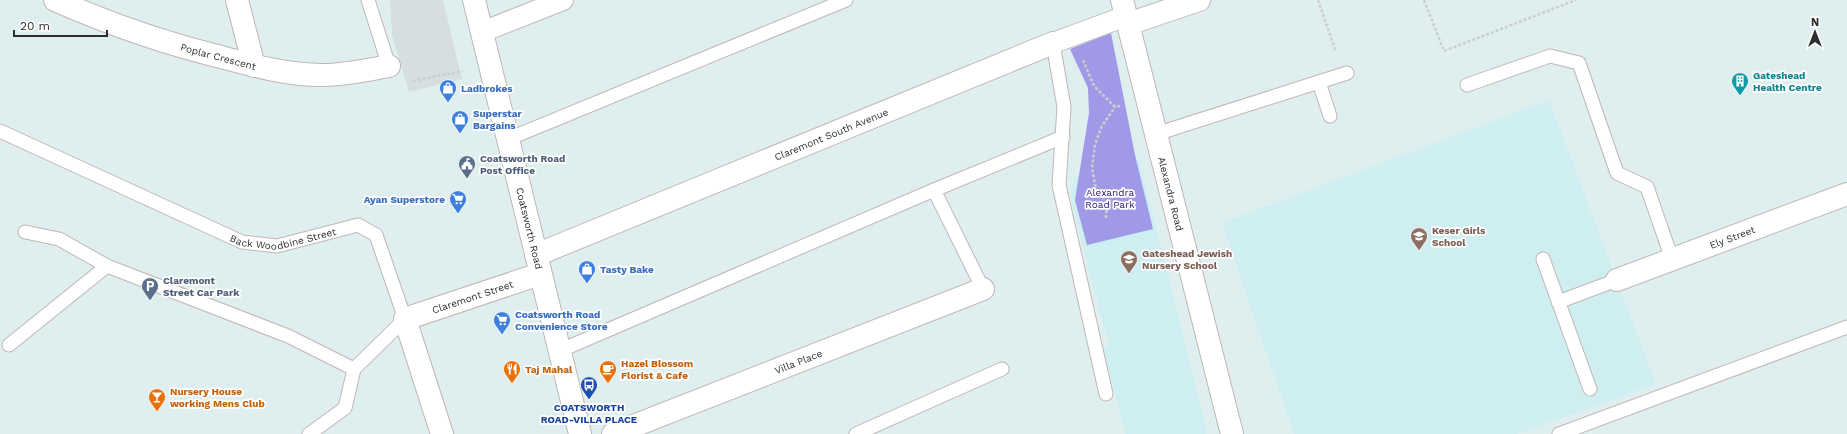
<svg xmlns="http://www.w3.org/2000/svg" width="1847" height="434" viewBox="0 0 1847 434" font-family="'Work Sans',sans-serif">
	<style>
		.education { fill: #ceeef1 }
		.green { fill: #9f99e8 }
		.plaza { fill: #d6dedf }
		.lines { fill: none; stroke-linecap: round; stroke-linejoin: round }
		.service-casing { stroke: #c1b6b3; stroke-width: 15 }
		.pedestrian-casing { stroke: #c1b6b3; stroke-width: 22 }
		.minor-casing { stroke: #c1b6b3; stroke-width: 24 }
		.tertiary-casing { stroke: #c1b6b3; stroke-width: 24 }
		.path { stroke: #cdcdcd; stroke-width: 2.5; stroke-dasharray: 3 2; stroke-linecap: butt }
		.service { stroke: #fff; stroke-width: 13 }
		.pedestrian { stroke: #fff; stroke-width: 20 }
		.minor { stroke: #fff; stroke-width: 22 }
		.tertiary { stroke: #fff; stroke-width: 22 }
		.labels { text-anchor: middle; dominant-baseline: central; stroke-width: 3.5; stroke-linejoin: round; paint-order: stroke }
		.street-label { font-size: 10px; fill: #2d2d2d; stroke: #fff }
		.culture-label { font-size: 10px; font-weight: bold; fill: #0d838f; stroke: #fff; text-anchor: start }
		.shop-label { font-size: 10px; font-weight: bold; fill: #366cbe; stroke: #fff; text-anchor: start }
		.service-label { font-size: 10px; font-weight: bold; fill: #4e5e75; stroke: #fff; text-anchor: start }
		.park-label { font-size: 10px; fill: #291770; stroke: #fff }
		.education-label { font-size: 10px; font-weight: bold; fill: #785e54; stroke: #fff; text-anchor: start }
		.food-label { font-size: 10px; font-weight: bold; fill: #c56008; stroke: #fff; text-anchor: start }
		.transit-label { font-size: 10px; font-weight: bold; fill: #164399; stroke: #fff }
	</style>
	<rect width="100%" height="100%" fill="#dfefef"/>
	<g class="education">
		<path d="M 1549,100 L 1656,384 L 1517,434 L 1294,434 L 1222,223 Z"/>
		<path d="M 1139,158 L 1207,434 L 1125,434 L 1103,348 L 1109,346 L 1071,200 L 1074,177 Z"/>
	</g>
	<path class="green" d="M 1111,33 L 1135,155 L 1153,229 L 1087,245 L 1075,200 L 1089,113 L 1088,88 L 1070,49 Z"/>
	<path class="plaza" d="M 390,0 L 443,0 L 462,79 L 409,92 L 392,35 Z"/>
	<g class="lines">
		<g class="service-casing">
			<g id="service">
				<path d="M 368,0 L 389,66"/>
				<path d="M 1053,43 L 1064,107 L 1059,185 L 1106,394"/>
				<path d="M 1319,82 L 1330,116"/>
				<path d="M 1467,85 L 1550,56 L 1579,63 L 1617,173 L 1647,187 L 1672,259"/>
				<path id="s1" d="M 0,131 L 242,242 L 277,246 L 358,225 L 376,235 L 405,319 L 354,369 L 345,408 L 309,434"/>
				<path d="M 1156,134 L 1347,73"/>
				<path d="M 508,139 L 846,0"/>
				<path d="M 934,190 L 983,289"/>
				<path d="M 25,232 L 59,239 L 107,266"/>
				<path d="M 1543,259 L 1590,389"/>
				<path d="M 1558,302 L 1617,280"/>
				<path d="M 9,345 L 107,266 L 288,336 L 354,369"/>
				<path d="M 559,351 L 934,190 L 1063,137"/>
				<path d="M 856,434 L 1002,369"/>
				<path d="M 1559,434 L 1847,327"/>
			</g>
		</g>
		<g class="pedestrian-casing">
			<g id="pedestrian">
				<path d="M 482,32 L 563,0"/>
				<path d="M 1053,43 L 1126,16"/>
			</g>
		</g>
		<g class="minor-casing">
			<g id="minor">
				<path id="s2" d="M 55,0 C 109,24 164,43 221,57 C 254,66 288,75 322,75 C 345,75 367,70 389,66"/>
				<path d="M 237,0 L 254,66"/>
				<path id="s3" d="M 1122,0 L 1232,434"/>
				<path d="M 1128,24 L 1199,0"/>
				<path id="s4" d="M 536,255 L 1053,43"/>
				<path id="s5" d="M 1617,280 L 1847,194"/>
				<path id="s6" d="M 442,434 L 405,319 L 540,274"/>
				<path id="s7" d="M 613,434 L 983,289"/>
			</g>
		</g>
		<g class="tertiary-casing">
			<g id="tertiary">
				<path id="s8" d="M 474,0 L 580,434"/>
			</g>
		</g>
		<g class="path">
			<path d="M 1318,0 L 1336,52"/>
			<path d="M 1424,0 L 1444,51 L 1576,0"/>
			<path d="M 1083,60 L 1094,86 L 1115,107 L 1120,106"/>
			<path d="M 413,81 L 463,71"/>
			<path d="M 1106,218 L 1107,202 L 1096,189 L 1092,168 L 1095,144 L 1102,126 L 1115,107"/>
		</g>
		<use href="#service" class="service"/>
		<use href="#pedestrian" class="pedestrian"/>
		<use href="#minor" class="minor"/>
		<use href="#tertiary" class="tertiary"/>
	</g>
	<defs>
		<g id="building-pin" transform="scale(0.9)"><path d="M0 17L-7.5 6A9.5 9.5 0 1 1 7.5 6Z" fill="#0f9aa8" stroke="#fff"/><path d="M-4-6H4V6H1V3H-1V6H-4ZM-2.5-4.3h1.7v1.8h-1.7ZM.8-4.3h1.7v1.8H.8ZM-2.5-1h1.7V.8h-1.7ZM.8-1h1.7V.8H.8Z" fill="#fff"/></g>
		<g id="shop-pin" transform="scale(0.9)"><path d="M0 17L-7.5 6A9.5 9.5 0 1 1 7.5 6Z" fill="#3f7fe0" stroke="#fff"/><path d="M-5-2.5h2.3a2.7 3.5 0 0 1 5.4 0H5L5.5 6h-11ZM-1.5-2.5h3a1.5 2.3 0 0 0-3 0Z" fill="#fff"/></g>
		<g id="civic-pin" transform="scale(0.9)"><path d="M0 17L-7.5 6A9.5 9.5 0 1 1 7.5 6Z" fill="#5c6f8a" stroke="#fff"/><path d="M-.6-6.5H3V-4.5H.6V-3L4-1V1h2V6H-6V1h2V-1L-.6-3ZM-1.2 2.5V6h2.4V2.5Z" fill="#fff"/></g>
		<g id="supermarket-pin" transform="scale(0.9)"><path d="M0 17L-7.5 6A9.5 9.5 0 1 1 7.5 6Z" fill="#3f7fe0" stroke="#fff"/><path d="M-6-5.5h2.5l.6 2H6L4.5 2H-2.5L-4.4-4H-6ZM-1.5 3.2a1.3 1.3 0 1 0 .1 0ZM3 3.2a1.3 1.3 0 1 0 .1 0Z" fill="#fff"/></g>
		<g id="school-pin" transform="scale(0.9)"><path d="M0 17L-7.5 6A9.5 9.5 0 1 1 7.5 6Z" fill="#8d6e63" stroke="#fff"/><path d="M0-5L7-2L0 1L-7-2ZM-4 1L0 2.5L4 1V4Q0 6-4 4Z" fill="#fff"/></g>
		<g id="parking-pin" transform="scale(0.9)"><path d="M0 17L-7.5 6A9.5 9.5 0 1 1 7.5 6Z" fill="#5c6f8a" stroke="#fff"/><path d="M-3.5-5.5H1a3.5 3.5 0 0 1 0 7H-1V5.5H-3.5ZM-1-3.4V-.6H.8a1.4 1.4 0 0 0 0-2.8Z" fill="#fff"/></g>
		<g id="restaurant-pin" transform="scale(0.9)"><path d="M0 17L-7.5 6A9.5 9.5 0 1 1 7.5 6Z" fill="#e8710a" stroke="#fff"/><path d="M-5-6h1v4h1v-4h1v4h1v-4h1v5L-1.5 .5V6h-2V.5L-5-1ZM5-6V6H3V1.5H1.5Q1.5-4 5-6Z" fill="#fff"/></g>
		<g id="cafe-pin" transform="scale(0.9)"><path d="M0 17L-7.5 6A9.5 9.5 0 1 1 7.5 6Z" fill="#e8710a" stroke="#fff"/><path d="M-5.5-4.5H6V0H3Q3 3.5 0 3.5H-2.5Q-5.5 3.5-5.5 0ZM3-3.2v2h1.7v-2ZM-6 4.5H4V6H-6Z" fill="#fff"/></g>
		<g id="bus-pin" transform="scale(0.9)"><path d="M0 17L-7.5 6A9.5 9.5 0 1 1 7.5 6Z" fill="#1a4fb4" stroke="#fff"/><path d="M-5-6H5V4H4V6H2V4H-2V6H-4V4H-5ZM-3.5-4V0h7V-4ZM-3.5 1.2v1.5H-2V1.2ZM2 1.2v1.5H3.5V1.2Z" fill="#fff"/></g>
		<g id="bar-pin" transform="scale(0.9)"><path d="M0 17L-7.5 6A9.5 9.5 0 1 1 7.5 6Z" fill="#e8710a" stroke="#fff"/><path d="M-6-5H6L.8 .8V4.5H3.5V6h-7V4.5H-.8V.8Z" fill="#fff"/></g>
	</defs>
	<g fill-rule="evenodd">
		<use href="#building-pin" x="1740" y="81"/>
		<use href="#shop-pin" x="448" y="88"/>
		<use href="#shop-pin" x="460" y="119"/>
		<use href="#civic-pin" x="467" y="164"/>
		<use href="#supermarket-pin" x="458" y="199"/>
		<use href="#school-pin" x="1419" y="236"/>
		<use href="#school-pin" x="1129" y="259"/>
		<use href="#shop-pin" x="587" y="269"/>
		<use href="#parking-pin" x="150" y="286"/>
		<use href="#supermarket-pin" x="502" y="320"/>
		<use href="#restaurant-pin" x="512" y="369"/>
		<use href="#cafe-pin" x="608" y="369"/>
		<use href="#bus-pin" x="589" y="385"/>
		<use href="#bar-pin" x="157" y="397"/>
	</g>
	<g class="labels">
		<g class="street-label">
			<text stroke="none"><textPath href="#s2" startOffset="173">Poplar Crescent</textPath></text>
			<text stroke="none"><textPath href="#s4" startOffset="319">Claremont South Avenue</textPath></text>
			<text stroke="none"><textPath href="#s3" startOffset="200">Alexandra Road</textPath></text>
			<text stroke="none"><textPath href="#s8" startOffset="235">Coatsworth Road</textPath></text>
			<text stroke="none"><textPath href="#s1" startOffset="308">Back Woodbine Street</textPath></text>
			<text stroke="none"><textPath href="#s5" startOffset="123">Ely Street</textPath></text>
			<text stroke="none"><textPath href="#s6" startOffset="192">Claremont Street</textPath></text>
			<text stroke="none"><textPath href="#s7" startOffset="199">Villa Place</textPath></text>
		</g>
		<g class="culture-label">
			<text x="1753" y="75">Gateshead<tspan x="1753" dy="12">Health Centre</tspan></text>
		</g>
		<g class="shop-label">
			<text x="461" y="88">Ladbrokes</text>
			<text x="473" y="113">Superstar<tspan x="473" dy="12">Bargains</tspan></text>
			<text x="445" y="199" text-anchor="end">Ayan Superstore</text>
			<text x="600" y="269">Tasty Bake</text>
			<text x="515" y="314">Coatsworth Road<tspan x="515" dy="12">Convenience Store</tspan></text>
		</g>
		<g class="service-label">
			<text x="480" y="158">Coatsworth Road<tspan x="480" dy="12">Post Office</tspan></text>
			<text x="163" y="280">Claremont<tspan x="163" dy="12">Street Car Park</tspan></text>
		</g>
		<g class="park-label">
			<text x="1110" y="192">Alexandra<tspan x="1110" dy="12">Road Park</tspan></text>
		</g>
		<g class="education-label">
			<text x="1432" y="230">Keser Girls<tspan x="1432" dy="12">School</tspan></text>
			<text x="1142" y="253">Gateshead Jewish<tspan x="1142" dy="12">Nursery School</tspan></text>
		</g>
		<g class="food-label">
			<text x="621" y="363">Hazel Blossom<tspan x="621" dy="12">Florist &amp; Cafe</tspan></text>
			<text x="525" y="369">Taj Mahal</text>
			<text x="170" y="391">Nursery House<tspan x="170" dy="12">working Mens Club</tspan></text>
		</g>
		<g class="transit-label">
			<text x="589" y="407">COATSWORTH<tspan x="589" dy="12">ROAD-VILLA PLACE</tspan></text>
		</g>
	</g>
	<g transform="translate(1815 32)" stroke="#ffffff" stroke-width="3" paint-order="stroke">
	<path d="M0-3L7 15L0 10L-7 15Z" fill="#2d2d2d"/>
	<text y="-6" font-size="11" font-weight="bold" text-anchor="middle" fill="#2d2d2d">N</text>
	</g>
	<path d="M14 30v6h93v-6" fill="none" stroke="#2d2d2d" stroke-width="2"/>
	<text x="20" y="30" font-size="12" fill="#2d2d2d" stroke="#ffffff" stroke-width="3" paint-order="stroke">20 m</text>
</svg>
